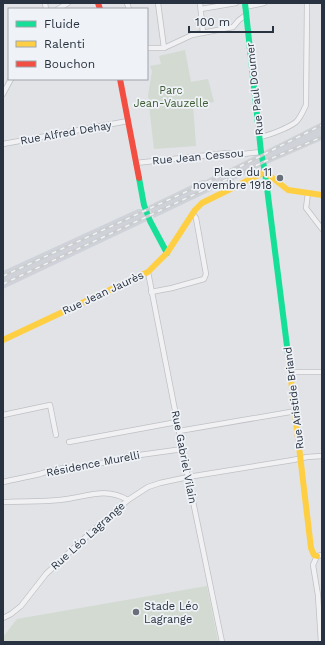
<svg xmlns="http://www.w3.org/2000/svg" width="325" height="645" viewBox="0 0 325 645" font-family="'Work Sans',sans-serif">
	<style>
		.built { fill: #cfd3d9 }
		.green { fill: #d2dad1 }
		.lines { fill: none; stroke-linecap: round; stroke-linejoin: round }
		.street-casing { stroke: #bfc1c4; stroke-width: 6 }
		.street { stroke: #f1f1f3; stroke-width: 4.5 }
		.fast { stroke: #16e098; stroke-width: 6 }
		.slow { stroke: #ffcf43; stroke-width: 6 }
		.jam { stroke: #f24e42; stroke-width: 6 }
		.rail-casing { stroke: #caccce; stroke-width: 3 }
		.rail { stroke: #eff2f6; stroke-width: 1.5; stroke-dasharray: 4.5; stroke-linecap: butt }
		.poi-dot { fill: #69707a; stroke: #eff2f6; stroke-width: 1.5 }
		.labels { text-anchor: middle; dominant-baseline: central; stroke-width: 3.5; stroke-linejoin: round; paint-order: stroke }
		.street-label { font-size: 11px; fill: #283240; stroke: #eff2f6 }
		.park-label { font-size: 11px; fill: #3e5b35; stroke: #eff2f6 }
		.poi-label { font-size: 11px; fill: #283240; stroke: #eff2f6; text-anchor: end }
	</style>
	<rect width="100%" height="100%" fill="#e1e3e6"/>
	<g class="built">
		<path d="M 322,122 L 322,140 L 267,164 L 154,218 L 148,206 L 202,180 L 206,180 L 226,169 L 229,169 Z"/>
		<path d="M 138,209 L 142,209 L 147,221 L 3,289 L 3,271 Z"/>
	</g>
	<g class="green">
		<path d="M 185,50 L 191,82 L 208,79 L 214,102 L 193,106 L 196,146 L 154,149 L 148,96 L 152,71 L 150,66 L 161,64 L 159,56 Z"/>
		<path d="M 207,586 L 218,642 L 3,642 L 3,637 L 17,619 Z"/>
	</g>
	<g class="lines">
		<g class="street-casing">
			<g id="street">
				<path d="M 45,3 L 46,9"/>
				<path d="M 127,3 L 129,9"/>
				<path d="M 158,3 L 164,48"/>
				<path d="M 200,3 L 203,33"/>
				<path d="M 245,7 L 264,3"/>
				<path d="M 58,9 L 68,3"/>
				<path d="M 201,9 L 236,3"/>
				<path d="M 147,48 L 164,48 L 192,35 L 233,27 L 239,20 L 246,15"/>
				<path d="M 3,94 L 11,79"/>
				<path d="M 260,137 C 270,135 288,128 296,122 C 301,117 303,111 306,105 L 307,3"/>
				<path d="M 3,144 L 128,121"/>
				<path d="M 136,163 L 227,153 L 234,155 L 261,152"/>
				<path d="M 308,193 L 306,208 L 322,229"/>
				<path d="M 148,272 L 188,477 L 222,642"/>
				<path d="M 151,292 L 172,288 L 204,279 L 206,274 L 196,218 L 193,214"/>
				<path d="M 291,372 L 322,372"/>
				<path d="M 3,415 L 50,405 L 56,435"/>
				<path d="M 179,431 L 296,411"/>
				<path d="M 69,442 L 177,422"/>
				<path d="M 3,482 C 15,479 28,477 40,474 C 50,471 59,467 70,468 L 120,460 L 125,457 L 183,449"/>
				<path d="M 3,502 C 22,501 40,502 59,500 C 86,498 103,486 128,500"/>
				<path d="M 3,618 L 11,614 L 21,606 L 46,574 L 89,534 L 128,500 L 148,487 L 160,483 L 188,477 L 293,460 L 307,457 L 322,456"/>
				<path d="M 321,642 L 318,595 L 313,565 L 317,556 L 322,555"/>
			</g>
		</g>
		<use href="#street" class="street"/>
		<g class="fast">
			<path d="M 245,3 L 261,152 L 265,172 L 288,354"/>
			<path d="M 139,178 L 144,205 L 150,221 L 167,253"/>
		</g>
		<g class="slow">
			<path d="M 265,172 L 288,190 L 322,195"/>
			<path d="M 3,340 L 148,272 L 167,253 L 195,210 L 202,203 L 265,172"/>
			<path d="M 288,354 L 311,548 L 314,555 L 317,556"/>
		</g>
		<g class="jam">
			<path d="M 98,3 L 100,9"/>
			<path d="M 120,79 L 139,178"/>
		</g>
		<g class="rail-casing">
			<g id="rail">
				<path d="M 3,276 L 229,172 L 322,125"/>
				<path d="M 3,284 L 270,159 L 322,137"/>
			</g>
		</g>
		<use href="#rail" class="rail"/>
	</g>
	<g class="poi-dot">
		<circle cx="280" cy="178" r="4"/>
		<circle cx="136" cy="612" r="4"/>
	</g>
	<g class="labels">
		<g class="street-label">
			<text transform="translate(255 89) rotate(-96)">Rue Paul Doumer</text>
			<text transform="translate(66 133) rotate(-10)">Rue Alfred Dehay</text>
			<text transform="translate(198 157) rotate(-5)">Rue Jean Cessou</text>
			<text transform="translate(103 293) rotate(-25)">Rue Jean Jaurès</text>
			<text transform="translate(294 398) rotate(-97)">Rue Aristide Briand</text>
			<text transform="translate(184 457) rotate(79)">Rue Gabriel Vilain</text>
			<text transform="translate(93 464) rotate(-11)">Résidence Murelli</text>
			<text transform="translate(88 536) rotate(-42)">Rue Léo Lagrange</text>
		</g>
		<g class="park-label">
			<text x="171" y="90">Parc<tspan x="171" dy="13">Jean-Vauzelle</tspan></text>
		</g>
		<g class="poi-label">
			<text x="272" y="172">Place du 11<tspan x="272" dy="13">novembre 1918</tspan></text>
			<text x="144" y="606" text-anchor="start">Stade Léo<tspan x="144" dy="13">Lagrange</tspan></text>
		</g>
	</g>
	<rect width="325" height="645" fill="none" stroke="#283240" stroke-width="8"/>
	<rect x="8" y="8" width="140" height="72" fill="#eff2f6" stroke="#9fa5ad"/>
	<rect x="16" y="21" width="20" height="6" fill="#16e098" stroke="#9fa5ad"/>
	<text x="44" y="28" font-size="12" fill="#283240">Fluide</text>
	<rect x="16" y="41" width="20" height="6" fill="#ffcf43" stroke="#9fa5ad"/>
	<text x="44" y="48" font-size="12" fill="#283240">Ralenti</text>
	<rect x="16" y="61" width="20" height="6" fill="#f24e42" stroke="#9fa5ad"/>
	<text x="44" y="68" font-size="12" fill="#283240">Bouchon</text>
	<path d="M189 26v6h84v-6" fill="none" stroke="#283240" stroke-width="2"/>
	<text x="195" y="26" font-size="12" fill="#283240" stroke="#eff2f6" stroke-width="3" paint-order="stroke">100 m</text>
</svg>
